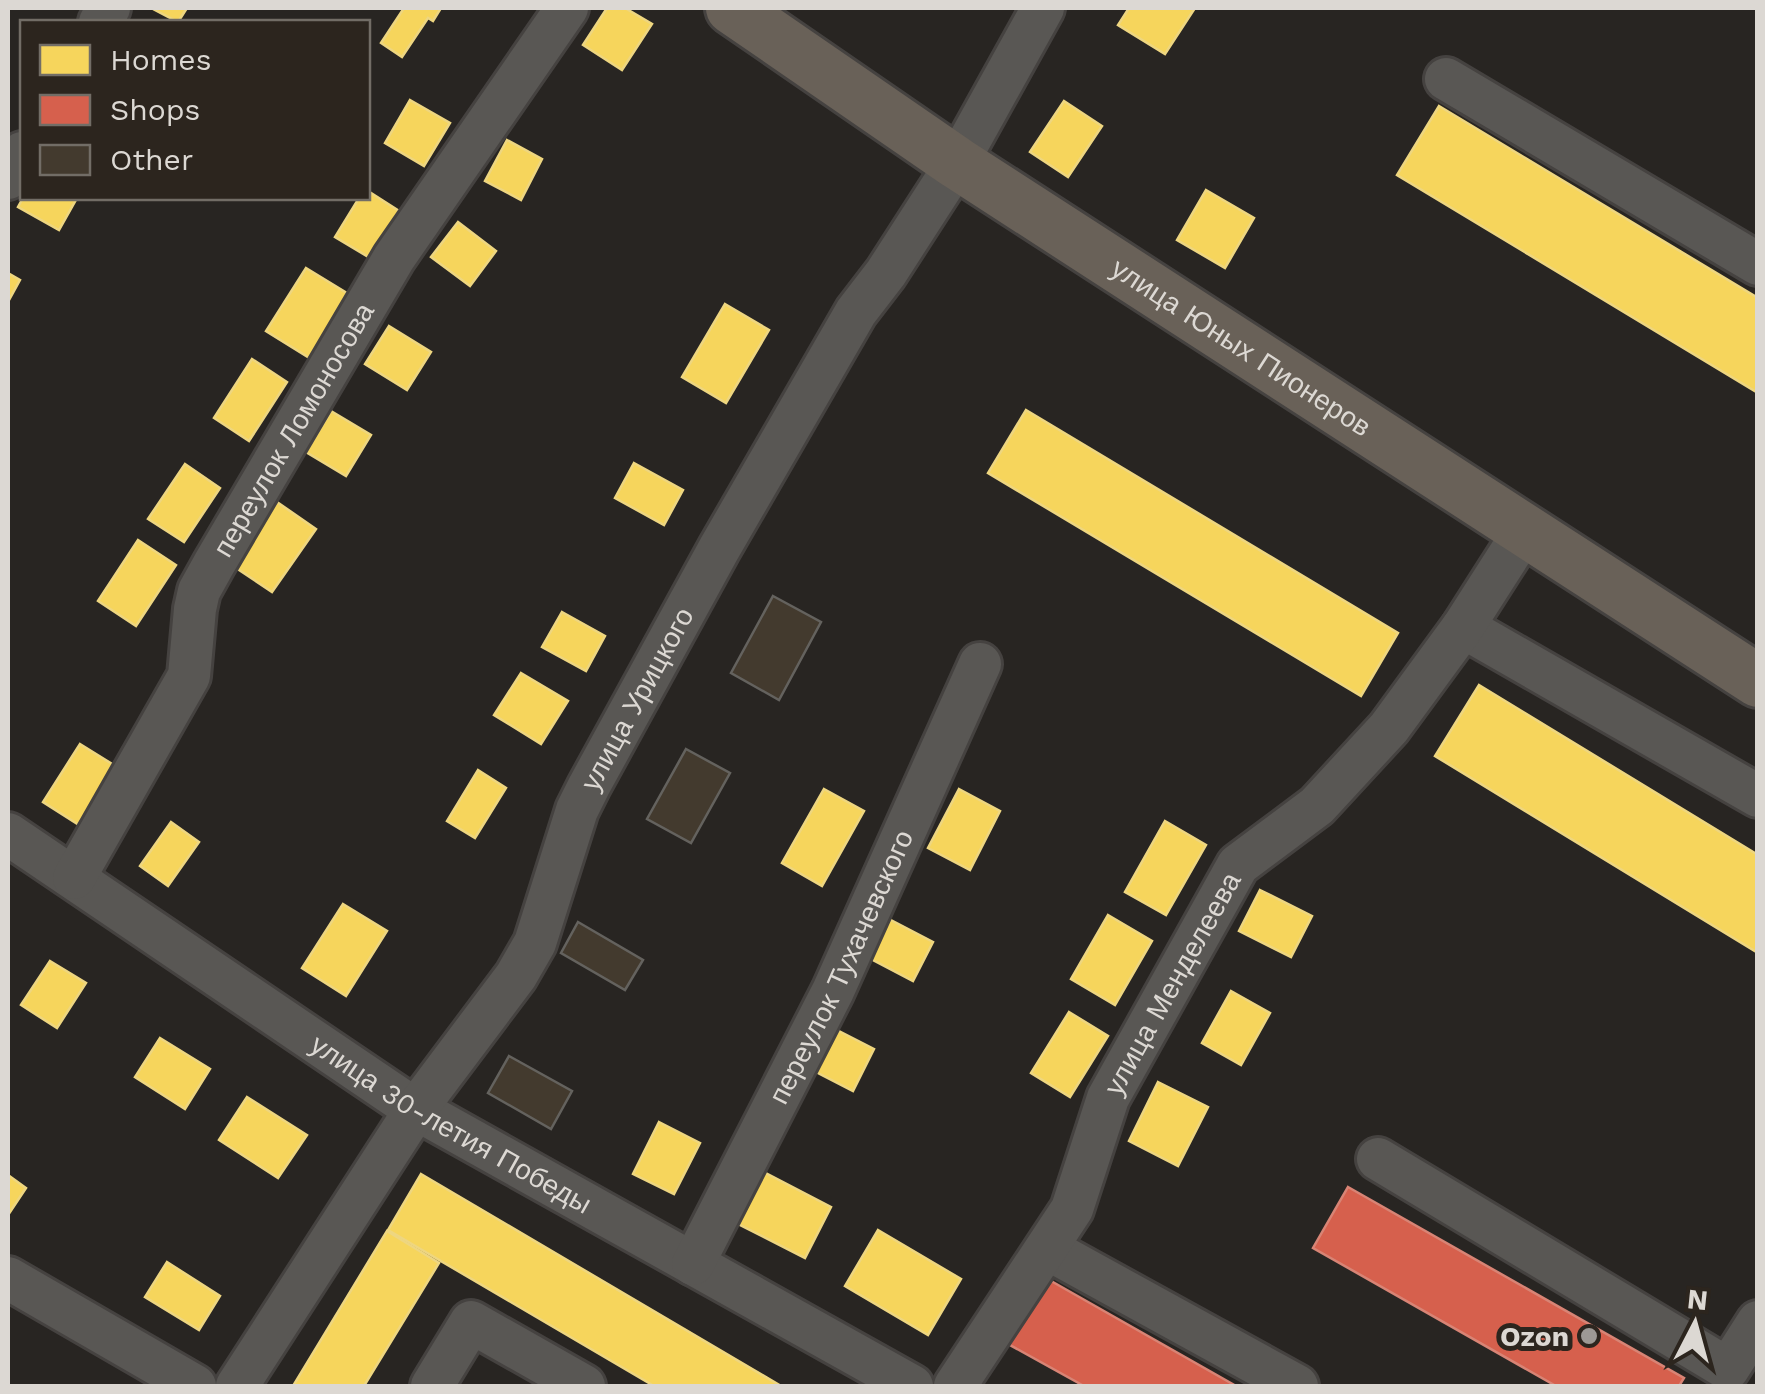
<svg xmlns="http://www.w3.org/2000/svg" width="1765" height="1394" viewBox="0 0 1765 1394" font-family="'Work Sans',sans-serif">
	<style>
		.homes { fill: #f6d55c; stroke: #eed680; stroke-width: 2.5 }
		.shops { fill: #d6604d; stroke: #d88475; stroke-width: 2.5 }
		.building { fill: #433a2e; stroke: #64625e; stroke-width: 2.5 }
		.lines { fill: none; stroke-linecap: round; stroke-linejoin: round }
		.minor-casing { stroke: #454240; stroke-width: 48 }
		.major-casing { stroke: #454240; stroke-width: 58 }
		.minor { stroke: #595754; stroke-width: 42 }
		.major { stroke: #696158; stroke-width: 52 }
		.poi-dot { fill: #9d9995; stroke: #2c251e; stroke-width: 4 }
		.labels { text-anchor: middle; dominant-baseline: central; stroke-width: 10; stroke-linejoin: round; paint-order: stroke }
		.street-label { font-size: 28px; fill: #dcd8d3; stroke: #2c251e }
		.poi-label { font-size: 28px; font-weight: bold; fill: #dcd8d3; stroke: #2c251e; text-anchor: end }
	</style>
	<rect width="100%" height="100%" fill="#282522"/>
	<g class="homes">
		<path d="M 151,8 L 187,8 L 178,22 Z"/>
		<path d="M 404,8 L 441,8 L 433,21 L 428,18 L 402,57 L 381,43 Z"/>
		<path d="M 607,8 L 625,8 L 652,24 L 622,70 L 583,45 Z"/>
		<path d="M 1129,8 L 1195,8 L 1165,54 L 1118,25 Z"/>
		<path d="M 410,100 L 450,123 L 424,166 L 385,143 Z"/>
		<path d="M 1064,101 L 1102,126 L 1068,177 L 1030,152 Z"/>
		<path d="M 1439,106 L 1758,298 L 1758,393 L 1397,175 Z"/>
		<path d="M 507,140 L 542,159 L 521,200 L 485,181 Z"/>
		<path d="M 1206,190 L 1254,218 L 1225,268 L 1177,240 Z"/>
		<path d="M 368,191 L 399,211 L 370,258 L 335,237 L 359,198 L 368,198 Z"/>
		<path d="M 23,198 L 77,198 L 59,230 L 18,207 Z"/>
		<path d="M 458,222 L 496,251 L 470,286 L 431,257 Z"/>
		<path d="M 306,268 L 350,295 L 311,359 L 266,331 Z"/>
		<path d="M 8,273 L 20,280 L 8,302 Z"/>
		<path d="M 725,304 L 769,330 L 726,403 L 682,377 Z"/>
		<path d="M 389,326 L 431,352 L 407,390 L 365,364 Z"/>
		<path d="M 252,359 L 287,382 L 249,441 L 214,418 Z"/>
		<path d="M 1026,410 L 1398,633 L 1361,696 L 988,473 Z"/>
		<path d="M 331,411 L 371,435 L 346,476 L 306,452 Z"/>
		<path d="M 634,463 L 683,490 L 664,525 L 615,498 Z"/>
		<path d="M 185,464 L 220,488 L 184,542 L 148,519 Z"/>
		<path d="M 277,502 L 316,529 L 272,592 L 233,566 Z"/>
		<path d="M 138,540 L 176,565 L 136,626 L 98,601 Z"/>
		<path d="M 562,612 L 605,636 L 586,671 L 542,647 Z"/>
		<path d="M 521,673 L 568,701 L 541,744 L 494,715 Z"/>
		<path d="M 1479,685 L 1758,855 L 1758,953 L 1435,756 Z"/>
		<path d="M 80,744 L 117,767 L 79,825 L 43,802 Z"/>
		<path d="M 478,770 L 506,788 L 475,838 L 447,821 Z"/>
		<path d="M 824,789 L 864,811 L 822,886 L 782,863 Z"/>
		<path d="M 959,789 L 1000,811 L 970,870 L 928,848 Z"/>
		<path d="M 1165,821 L 1206,845 L 1166,915 L 1125,892 Z"/>
		<path d="M 171,822 L 199,842 L 168,886 L 140,866 Z"/>
		<path d="M 1260,890 L 1312,916 L 1291,957 L 1239,931 Z"/>
		<path d="M 343,904 L 387,931 L 346,996 L 302,968 Z"/>
		<path d="M 1108,915 L 1152,941 L 1115,1005 L 1071,979 Z"/>
		<path d="M 889,919 L 933,942 L 913,981 L 869,958 Z"/>
		<path d="M 50,961 L 86,983 L 57,1028 L 21,1005 Z"/>
		<path d="M 1231,991 L 1270,1013 L 1241,1065 L 1202,1043 Z"/>
		<path d="M 1069,1012 L 1108,1036 L 1070,1097 L 1031,1073 Z"/>
		<path d="M 835,1029 L 874,1049 L 853,1091 L 814,1071 Z"/>
		<path d="M 160,1038 L 210,1069 L 185,1109 L 135,1077 Z"/>
		<path d="M 1158,1082 L 1208,1107 L 1178,1166 L 1129,1141 Z"/>
		<path d="M 247,1097 L 307,1135 L 278,1178 L 219,1140 Z"/>
		<path d="M 659,1122 L 700,1143 L 674,1194 L 633,1174 Z"/>
		<path d="M 760,1170 L 831,1207 L 805,1258 L 734,1222 Z"/>
		<path d="M 421,1174 L 781,1386 L 654,1386 L 388,1230 Z"/>
		<path d="M 8,1175 L 26,1188 L 8,1215 Z"/>
		<path d="M 878,1230 L 961,1279 L 928,1335 L 845,1286 Z"/>
		<path d="M 387,1231 L 439,1263 L 364,1386 L 293,1386 Z"/>
		<path d="M 167,1262 L 220,1296 L 199,1330 L 145,1297 Z"/>
	</g>
	<g class="shops">
		<path d="M 1348,1187 L 1684,1378 L 1679,1386 L 1556,1386 L 1313,1248 Z"/>
		<path d="M 1037,1273 L 1236,1386 L 1084,1386 L 999,1339 Z"/>
	</g>
	<g class="building">
		<path d="M 773,596 L 821,622 L 779,700 L 731,673 Z"/>
		<path d="M 686,749 L 730,773 L 691,843 L 647,819 Z"/>
		<path d="M 578,922 L 643,960 L 625,990 L 561,953 Z"/>
		<path d="M 509,1056 L 572,1091 L 551,1129 L 488,1093 Z"/>
	</g>
	<g class="lines">
		<g class="minor-casing">
			<g id="minor">
				<path d="M 100,22 L 109,8"/>
				<path d="M 1446,79 L 1758,264"/>
				<path d="M 8,178 L 22,153"/>
				<path d="M 1463,627 L 1758,796"/>
				<path id="s1" d="M 8,834 L 407,1104 L 912,1386"/>
				<path id="s2" d="M 74,878 L 189,676 L 195,609 L 199,591 L 214,564 L 394,258 L 567,8"/>
				<path d="M 1378,1159 L 1728,1369 L 1758,1322"/>
				<path d="M 1048,1249 L 1297,1386"/>
				<path id="s3" d="M 693,1264 L 833,991 L 980,664"/>
				<path d="M 8,1278 L 195,1386"/>
				<path id="s4" d="M 237,1386 L 416,1109 L 516,976 L 535,943 L 577,810 L 589,786 L 719,549 L 856,312 L 886,273 L 957,163 L 1043,8"/>
				<path d="M 432,1386 L 471,1322 L 584,1386"/>
				<path id="s5" d="M 955,1386 L 1072,1209 L 1108,1098 L 1238,865 L 1317,806 L 1389,728 L 1463,627 L 1525,530"/>
			</g>
		</g>
		<g class="major-casing">
			<g id="major">
				<path id="s6" d="M 732,8 L 957,163 L 1758,681"/>
			</g>
		</g>
		<use href="#minor" class="minor"/>
		<use href="#major" class="major"/>
	</g>
	<circle class="poi-dot" cx="1589" cy="1336" r="10"/>
	<g class="labels">
		<g class="street-label">
			<text stroke="none"><textPath href="#s6" startOffset="612">улица Юных Пионеров</textPath></text>
			<text stroke="none"><textPath href="#s2" startOffset="505">переулок Ломоносова</textPath></text>
			<text stroke="none"><textPath href="#s4" startOffset="800">улица Урицкого</textPath></text>
			<text stroke="none"><textPath href="#s3" startOffset="332">переулок Тухачевского</textPath></text>
			<text stroke="none"><textPath href="#s5" startOffset="460">улица Менделеева</textPath></text>
			<text stroke="none"><textPath href="#s1" startOffset="530">улица 30-летия Победы</textPath></text>
		</g>
		<g class="poi-label">
			<text x="1569" y="1336">Ozon</text>
		</g>
	</g>
	<rect width="1765" height="1394" fill="none" stroke="#dcd8d3" stroke-width="20"/>
	<rect x="20" y="20" width="350" height="180" fill="#2c251e" stroke="#726d66" stroke-width="2.5"/>
	<rect x="40" y="45" width="50" height="30" fill="#f6d55c" stroke="#726d66" stroke-width="2.5"/>
	<text x="110" y="70" font-size="30" fill="#dcd8d3">Homes</text>
	<rect x="40" y="95" width="50" height="30" fill="#d6604d" stroke="#726d66" stroke-width="2.5"/>
	<text x="110" y="120" font-size="30" fill="#dcd8d3">Shops</text>
	<rect x="40" y="145" width="50" height="30" fill="#433a2e" stroke="#726d66" stroke-width="2.5"/>
	<text x="110" y="170" font-size="30" fill="#dcd8d3">Other</text>
	<g transform="translate(1695 1324) rotate(6)" stroke="#2c251e" stroke-width="8" paint-order="stroke">
	<path d="M0-8L18 38L0 25L-18 38Z" fill="#dcd8d3"/>
	<text y="-15" font-size="28" font-weight="bold" text-anchor="middle" fill="#dcd8d3">N</text>
	</g>
</svg>
